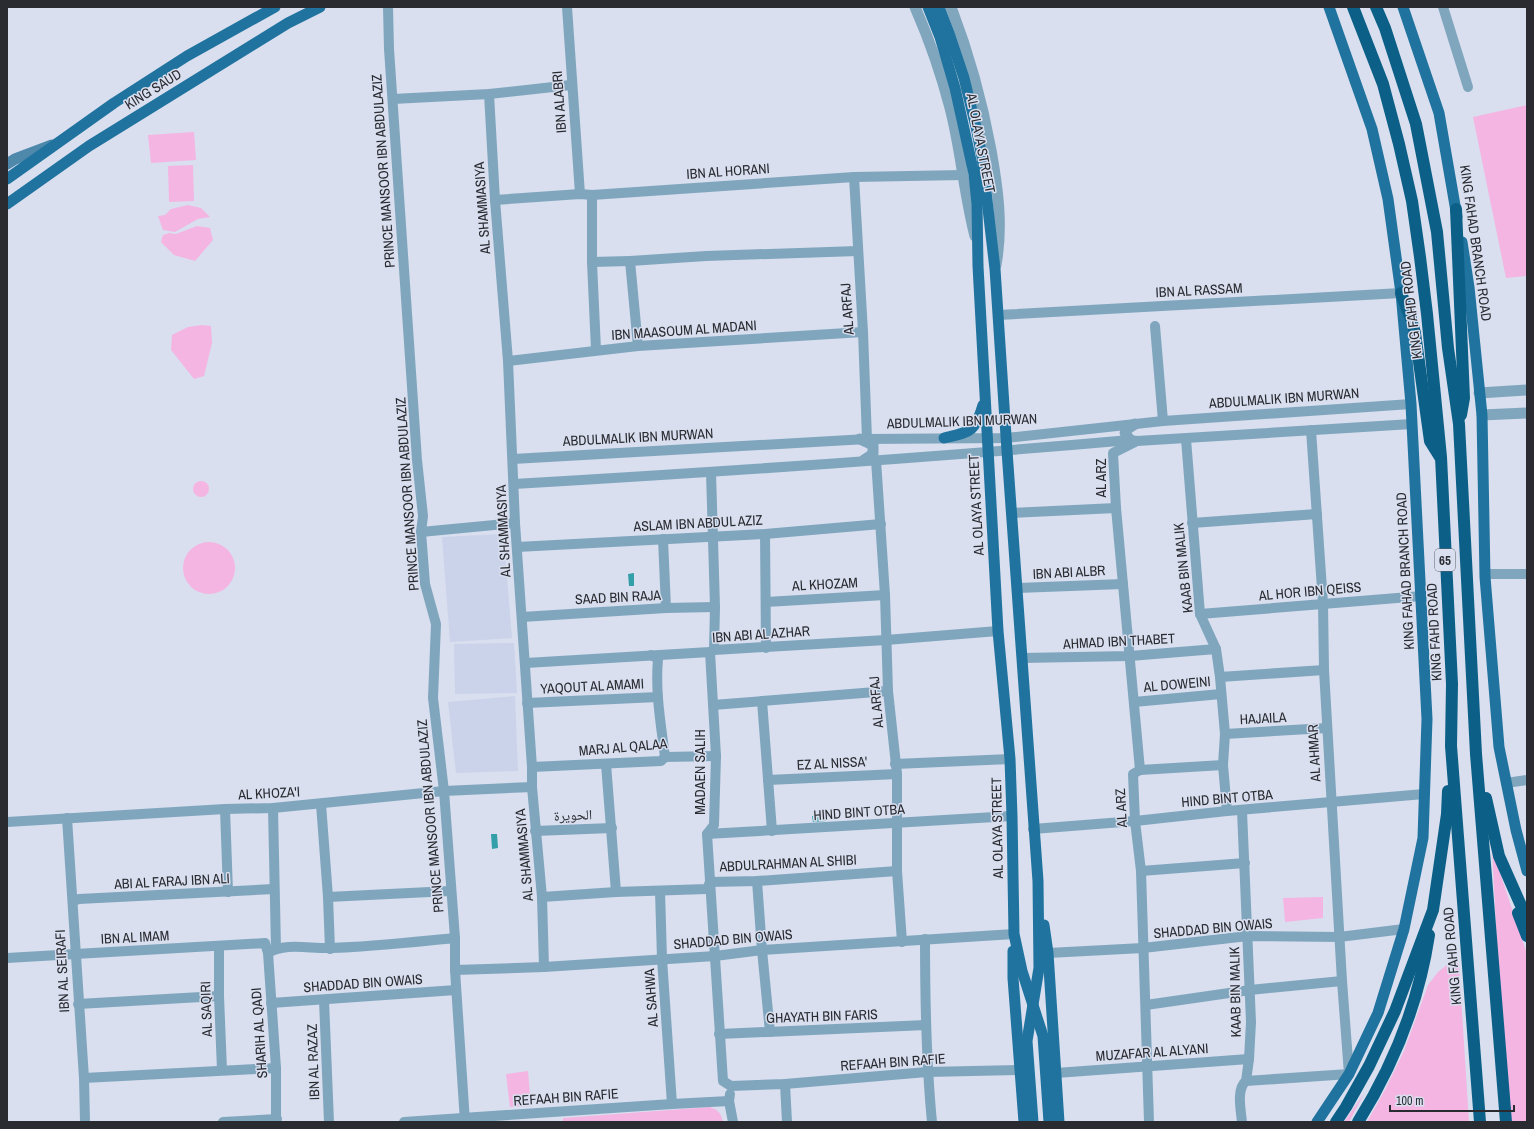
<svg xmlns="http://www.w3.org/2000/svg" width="1534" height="1129" viewBox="0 0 1534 1129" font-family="'Archivo Narrow','Noto Naskh Arabic',sans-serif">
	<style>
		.built { fill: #cbd3ea }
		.green { fill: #f4b5e3 }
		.water { fill: #33a0a9 }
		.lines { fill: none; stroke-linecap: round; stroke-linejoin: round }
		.minor { stroke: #80a6be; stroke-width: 10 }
		.tertiary { stroke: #80a6be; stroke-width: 11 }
		.secondary { stroke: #4e89ac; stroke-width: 11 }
		.primary { stroke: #20739e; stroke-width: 11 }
		.motorway { stroke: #0c6087; stroke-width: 12 }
		.labels { text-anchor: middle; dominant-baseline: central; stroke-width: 3; stroke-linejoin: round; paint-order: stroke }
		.shield { fill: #d9dfef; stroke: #5e616a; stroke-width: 1 }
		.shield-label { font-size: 13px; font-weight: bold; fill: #292b31 }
		.street-label { font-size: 14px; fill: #292b31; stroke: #d9dfef }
	</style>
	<rect width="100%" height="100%" fill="#d9dfef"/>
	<g class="built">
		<path d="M 501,534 L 504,541 L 512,638 L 450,642 L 442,537 Z"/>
		<path d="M 514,643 L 517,693 L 455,694 L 454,644 Z"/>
		<path d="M 515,696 L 518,771 L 456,773 L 448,702 Z"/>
	</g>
	<g class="green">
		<path d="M 1527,105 L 1527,276 L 1506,278 L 1473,117 Z"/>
		<path d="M 194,132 L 196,160 L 151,163 L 148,135 Z"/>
		<path d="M 193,165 L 194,201 L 169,202 L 168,166 Z"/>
		<path d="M 188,205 L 201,208 L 210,217 L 198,219 L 175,232 L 163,230 L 158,216 L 165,215 L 171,209 Z"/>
		<path d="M 197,226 L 210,228 L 213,240 L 195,261 L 174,255 L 161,242 L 163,235 L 169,233 L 176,234 Z"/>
		<path d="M 202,325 L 211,326 L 212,343 L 204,376 L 194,379 L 171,350 L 172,335 L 188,327 Z"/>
		<circle cx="201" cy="489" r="8"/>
		<circle cx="209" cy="568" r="26"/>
		<path d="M 1492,849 L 1527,954 L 1527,1122 L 1506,1122 Z"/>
		<path d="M 1323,897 L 1323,918 L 1285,922 L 1283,898 Z"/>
		<path d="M 1452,961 L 1459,964 L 1469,1122 L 1367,1122 L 1386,1088 L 1404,1051 L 1428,985 L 1438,972 Z"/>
		<path d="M 528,1071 L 531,1106 L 510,1107 L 506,1074 Z"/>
		<path d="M 1365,1092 L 1349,1122 L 1344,1122 Z"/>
		<path d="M 710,1107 C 718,1110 721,1113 723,1122 L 563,1122 L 563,1118 Z"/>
	</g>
	<g class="water">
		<path d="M 634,573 L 634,586 L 629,586 L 628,574 Z"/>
		<path d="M 826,815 L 826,821 L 813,822 L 812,816 Z"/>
		<path d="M 491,834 L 497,834 L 498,848 L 492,849 Z"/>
	</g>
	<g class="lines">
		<g class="minor">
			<path d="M 388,7 L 389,49 L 417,460 L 423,516 L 421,532 L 425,584 L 436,624 L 433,698 L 444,791 L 455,938 L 455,970 L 465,1122"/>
			<path d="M 567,7 L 580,194"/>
			<path d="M 1443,7 L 1468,87"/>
			<path d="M 489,94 L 495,200 L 508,361 L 515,523 L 532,767 L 532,787 L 542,897 L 544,967"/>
			<path d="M 393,99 L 489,94 L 571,85"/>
			<path d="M 854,177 L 863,332 L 867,439"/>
			<path d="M 592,195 L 592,262 L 596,350"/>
			<path d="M 495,200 L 580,194 L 592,195 L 854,177 L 963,175"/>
			<path d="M 592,262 L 630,261"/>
			<path d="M 998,315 L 1401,293"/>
			<path d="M 1155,326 L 1163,421"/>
			<path d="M 638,346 L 630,261 L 706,256 L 858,251"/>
			<path d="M 508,361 L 638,346 L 863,332"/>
			<path d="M 1186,439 L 1200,614 L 1216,649 L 1220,677 L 1225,734 L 1223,765 L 1227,811"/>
			<path d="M 1135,442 L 1113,453 L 1116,508 L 1140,770 L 1133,774 L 1135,821 L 1141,871 L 1149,1122"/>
			<path d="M 513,459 L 867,439 L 1006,438 L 1163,421 L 1411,404"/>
			<path d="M 876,460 L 885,595 L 888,691 L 897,774 L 897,871 L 902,942"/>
			<path d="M 711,472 L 715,607 L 714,650"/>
			<path d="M 514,484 C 719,472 925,458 1130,440 L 1137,441 L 1412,424"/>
			<path d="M 1011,513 L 1116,508"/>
			<path d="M 1192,523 L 1317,514"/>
			<path d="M 421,532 L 515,523"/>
			<path d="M 765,534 L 766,648"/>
			<path d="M 663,539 L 666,608"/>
			<path d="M 517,547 L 765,534 L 881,524"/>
			<path d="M 1485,574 L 1527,574"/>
			<path d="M 1018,588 L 1123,584"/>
			<path d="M 766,602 L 885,595"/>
			<path d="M 1200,614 L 1422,596"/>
			<path d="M 522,617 L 666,608 L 715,607"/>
			<path d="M 710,652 L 716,756 L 714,825 L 707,834 L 723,1081 L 731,1086 L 785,1084 L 927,1072 L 1019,1070"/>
			<path d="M 651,655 L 658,659 C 655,692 661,725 665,757"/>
			<path d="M 1022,658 L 1130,656 L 1216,649"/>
			<path d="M 526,663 L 710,652 L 714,650 L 886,640 L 998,631"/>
			<path d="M 1220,677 L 1324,670"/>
			<path d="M 762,701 L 772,831"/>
			<path d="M 1134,702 L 1221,694"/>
			<path d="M 527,703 L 658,697"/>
			<path d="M 713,705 L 888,691"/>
			<path d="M 1225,734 L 1327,728"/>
			<path d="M 606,764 L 616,892"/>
			<path d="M 895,764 L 1010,759"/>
			<path d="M 532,767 L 661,761 L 665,757 L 716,756"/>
			<path d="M 1140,770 L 1223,765"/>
			<path d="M 768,780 L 897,774"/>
			<path d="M 1506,783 L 1527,780"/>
			<path d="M 321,804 L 328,897 L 330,949"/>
			<path d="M 273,808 L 276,949"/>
			<path d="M 225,809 L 228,892"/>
			<path d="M 67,818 L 84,1078 L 85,1122"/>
			<path d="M 7,822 L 225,809 L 273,808 L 444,791 L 532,787"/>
			<path d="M 1033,829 L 1135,821 L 1227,811 L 1424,794"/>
			<path d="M 535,831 L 612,828"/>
			<path d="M 707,834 L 1012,816"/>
			<path d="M 1141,871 L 1245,863"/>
			<path d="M 757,881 L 762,950 L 770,1032"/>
			<path d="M 660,891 L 662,959 L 672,1104"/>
			<path d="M 328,897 L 450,891"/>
			<path d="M 542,897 L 616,892 L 707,889 L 710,882 L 757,881 L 897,871"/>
			<path d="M 73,901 L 79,899 L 274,889"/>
			<path d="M 925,939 C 925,1000 926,1061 932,1122"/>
			<path d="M 219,947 L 219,996 L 222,1070"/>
			<path d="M 268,953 C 286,942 310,949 331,948 C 372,947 414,942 455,938"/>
			<path d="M 1048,953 L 1143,948 L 1248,936 L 1339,937 L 1404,929"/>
			<path d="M 7,958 L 265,943 L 268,953 L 276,1068 L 276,1122"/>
			<path d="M 455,970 L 544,967 L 715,956 L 762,950 L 1014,934"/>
			<path d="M 324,1000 L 329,1122"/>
			<path d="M 271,1003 L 456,990"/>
			<path d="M 78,1004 L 219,996"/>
			<path d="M 1146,1005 L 1250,990 L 1342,981"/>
			<path d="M 719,1034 L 926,1025"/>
			<path d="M 1056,1073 L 1249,1059"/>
			<path d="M 84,1078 L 276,1068"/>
			<path d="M 1246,1081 L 1349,1074 L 1342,981 L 1324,670 L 1323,603 L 1311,430"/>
			<path d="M 785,1084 L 787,1122"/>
			<path d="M 730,1094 L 729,1101 L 733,1122"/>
			<path d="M 223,1122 L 277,1119"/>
			<path d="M 404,1122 L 672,1104 L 729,1101"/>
			<path d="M 1242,1122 C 1241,1111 1236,1089 1246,1081 L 1249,1059 L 1251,1022 L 1242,811"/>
		</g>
		<g class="tertiary">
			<path d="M 915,7 C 929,39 941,73 950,108 C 961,150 964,194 975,236"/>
			<path d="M 951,7 C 969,54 982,101 991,150 C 998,189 1003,226 996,265"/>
			<path d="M 1479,393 L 1527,390"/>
			<path d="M 1482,415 L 1527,413"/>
			<path d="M 860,439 L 873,445 L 873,454 L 864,460"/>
			<path d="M 1130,440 L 1125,433 L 1127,429 L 1135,424"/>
		</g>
		<path class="secondary" d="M 7,164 L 15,159 L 52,145"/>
		<g class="primary">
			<path d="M 928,7 L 940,37 L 955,88 L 974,174 L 977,204 L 978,266 L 998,631 L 1010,759 L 1012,816 L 1014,934 L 1022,971 L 1043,1036 L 1049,1122"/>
			<path d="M 939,7 L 950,36 L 964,78 L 976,127 L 982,157 L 995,269 L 1007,451 L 1038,881 L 1039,968 L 1027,1041 L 1033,1122"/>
			<path d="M 1403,7 L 1439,113 L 1457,217"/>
			<path d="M 7,179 L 114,103 L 187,56 L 275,7"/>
			<path d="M 7,204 L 89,146 L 288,23 L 320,7"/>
			<path d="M 1462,242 L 1469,287 L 1482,415 L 1485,577 L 1499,747 L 1516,830 L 1527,871"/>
			<path d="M 944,438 C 969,432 975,433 983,405"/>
			<path d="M 1044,925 L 1048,953 L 1059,1122"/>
			<path d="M 1013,951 L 1013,978 L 1024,1122"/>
			<path d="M 1317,1122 L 1349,1074 L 1378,1013 L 1404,929 L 1423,838 L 1427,719 L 1411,404 L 1401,293 L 1388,199 L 1372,129 L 1329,7"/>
		</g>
		<g class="motorway">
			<path d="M 1353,7 L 1383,84 L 1399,144 L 1412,201 L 1420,257 L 1427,314 L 1441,457 L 1452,684 L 1451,746 L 1480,1122"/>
			<path d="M 1376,7 L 1385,28 L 1416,124 L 1437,232 L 1448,348 L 1459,424 L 1476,754 L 1506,1122"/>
			<path d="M 1456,209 L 1464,398 L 1461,415"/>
			<path d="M 1401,293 L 1411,319 L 1415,333 L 1430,441 L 1440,457"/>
			<path d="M 1486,798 L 1499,856 L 1527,919"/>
			<path d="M 1518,913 L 1527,936"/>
			<path d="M 1336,1122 L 1346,1107 L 1369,1066 L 1395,1011 L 1433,910 L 1447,814 L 1448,791"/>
			<path d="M 1358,1122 C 1393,1066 1419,1001 1429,935"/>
		</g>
	</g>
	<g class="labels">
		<rect class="shield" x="1435" y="549" width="20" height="22" rx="3"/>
		<g class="shield-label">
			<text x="1445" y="560">65</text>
		</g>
		<g class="street-label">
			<text transform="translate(153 89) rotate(-32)">KING SAUD</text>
			<text transform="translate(559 102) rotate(-94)">IBN ALABRI</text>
			<text transform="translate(981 143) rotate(79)">AL OLAYA STREET</text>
			<text transform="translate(383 171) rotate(-94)">PRINCE MANSOOR IBN ABDULAZIZ</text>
			<text transform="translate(728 171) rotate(-4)">IBN AL HORANI</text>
			<text transform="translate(482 208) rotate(-94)">AL SHAMMASIYA</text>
			<text transform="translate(1476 243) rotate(82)">KING FAHAD BRANCH ROAD</text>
			<text transform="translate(1199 290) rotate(-3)">IBN AL RASSAM</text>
			<text transform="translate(847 309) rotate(-94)">AL ARFAJ</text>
			<text transform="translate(1411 310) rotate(-97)">KING FAHD ROAD</text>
			<text transform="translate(684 330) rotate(-4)">IBN MAASOUM AL MADANI</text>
			<text transform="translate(1284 398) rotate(-4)">ABDULMALIK IBN MURWAN</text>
			<text transform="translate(962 421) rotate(-2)">ABDULMALIK IBN MURWAN</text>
			<text transform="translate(638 437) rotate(-3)">ABDULMALIK IBN MURWAN</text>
			<text transform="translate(1101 478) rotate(-90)">AL ARZ</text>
			<text transform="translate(407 494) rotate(-94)">PRINCE MANSOOR IBN ABDULAZIZ</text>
			<text transform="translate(976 505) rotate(-93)">AL OLAYA STREET</text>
			<text transform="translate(698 523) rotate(-3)">ASLAM IBN ABDUL AZIZ</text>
			<text transform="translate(503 531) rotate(-93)">AL SHAMMASIYA</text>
			<text transform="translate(1183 568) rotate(-96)">KAAB BIN MALIK</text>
			<text transform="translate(1405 571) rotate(-93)">KING FAHAD BRANCH ROAD</text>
			<text transform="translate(1069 572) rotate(-3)">IBN ABI ALBR</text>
			<text transform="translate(825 584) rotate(-3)">AL KHOZAM</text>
			<text transform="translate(1310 591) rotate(-5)">AL HOR IBN QEISS</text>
			<text transform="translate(618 597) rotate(-3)">SAAD BIN RAJA</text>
			<text transform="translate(1434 632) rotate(-93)">KING FAHD ROAD</text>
			<text transform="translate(761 634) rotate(-4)">IBN ABI AL AZHAR</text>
			<text transform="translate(1119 641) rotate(-3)">AHMAD IBN THABET</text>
			<text transform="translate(1177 684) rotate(-5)">AL DOWEINI</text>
			<text transform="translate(592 686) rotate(-3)">YAQOUT AL AMAMI</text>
			<text transform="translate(876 702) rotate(-95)">AL ARFAJ</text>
			<text transform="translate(1263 718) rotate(-3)">HAJAILA</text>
			<text transform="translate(623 747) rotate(-5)">MARJ AL QALAA</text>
			<text transform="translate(1314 753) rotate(-93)">AL AHMAR</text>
			<text transform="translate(832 763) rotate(-3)">EZ AL NISSA'</text>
			<text transform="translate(700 772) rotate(-90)">MADAEN SALIH</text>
			<text transform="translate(269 793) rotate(-3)">AL KHOZA'I</text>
			<text transform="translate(1227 798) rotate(-5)">HIND BINT OTBA</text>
			<text transform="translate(1121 808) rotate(-93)">AL ARZ</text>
			<text transform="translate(859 812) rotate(-4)">HIND BINT OTBA</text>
			<text transform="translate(573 815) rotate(-2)">الحويرة</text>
			<text transform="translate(430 816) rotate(-95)">PRINCE MANSOOR IBN ABDULAZIZ</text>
			<text transform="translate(997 828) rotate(-91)">AL OLAYA STREET</text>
			<text transform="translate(524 855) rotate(-95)">AL SHAMMASIYA</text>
			<text transform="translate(788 863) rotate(-3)">ABDULRAHMAN AL SHIBI</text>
			<text transform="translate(172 881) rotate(-3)">ABI AL FARAJ IBN ALI</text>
			<text transform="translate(1213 928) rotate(-5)">SHADDAD BIN OWAIS</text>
			<text transform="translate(135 937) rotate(-3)">IBN AL IMAM</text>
			<text transform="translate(733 939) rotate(-5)">SHADDAD BIN OWAIS</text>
			<text transform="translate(1452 956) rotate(-95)">KING FAHD ROAD</text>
			<text transform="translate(62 971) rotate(-93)">IBN AL SEIRAFI</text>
			<text transform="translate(363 983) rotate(-4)">SHADDAD BIN OWAIS</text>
			<text transform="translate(1235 992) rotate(-91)">KAAB BIN MALIK</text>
			<text transform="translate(651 998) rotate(-94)">AL SAHWA</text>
			<text transform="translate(206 1009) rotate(-92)">AL SAQIRI</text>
			<text transform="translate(822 1016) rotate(-2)">GHAYATH BIN FARIS</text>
			<text transform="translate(259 1033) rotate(-94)">SHARIH AL QADI</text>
			<text transform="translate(1152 1052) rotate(-4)">MUZAFAR AL ALYANI</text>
			<text transform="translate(313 1062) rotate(-92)">IBN AL RAZAZ</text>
			<text transform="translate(893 1062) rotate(-4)">REFAAH BIN RAFIE</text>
			<text transform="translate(566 1097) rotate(-4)">REFAAH BIN RAFIE</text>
		</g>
	</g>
	<rect width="1534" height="1129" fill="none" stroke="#292b31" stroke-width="16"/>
	<path d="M1390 1105v6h124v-6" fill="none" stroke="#292b31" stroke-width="2"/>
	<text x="1396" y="1105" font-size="12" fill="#292b31" stroke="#d9dfef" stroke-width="3" paint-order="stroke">100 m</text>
</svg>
